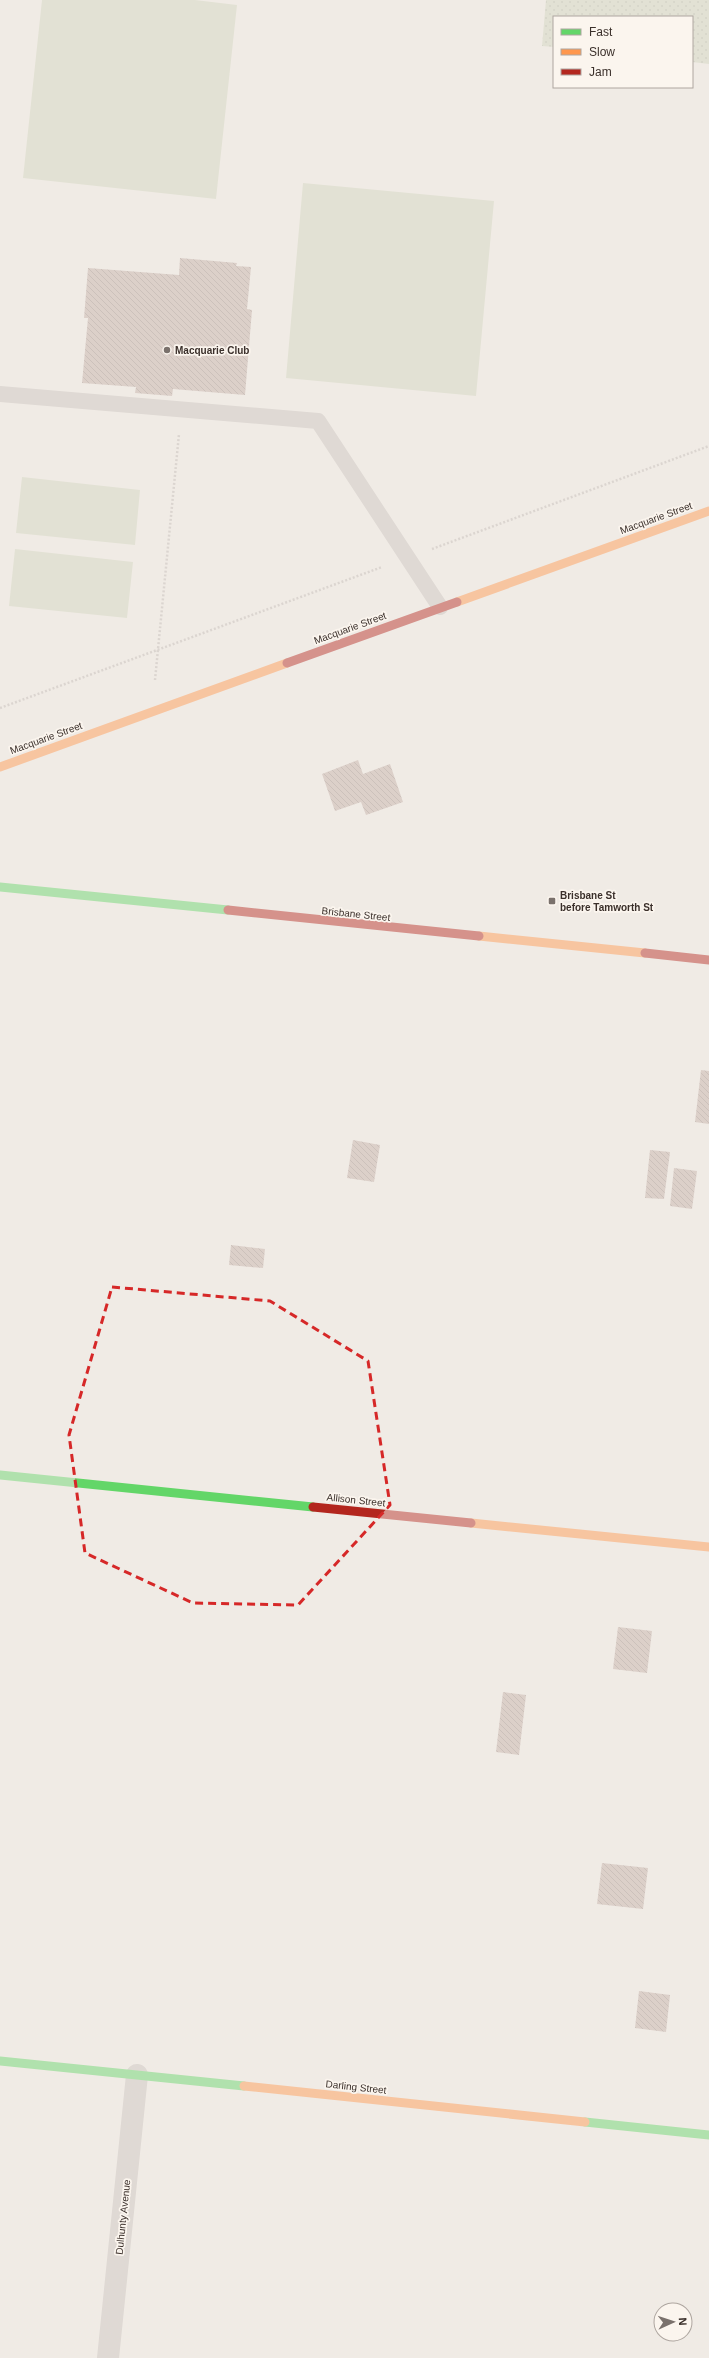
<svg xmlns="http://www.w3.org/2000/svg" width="709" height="2358" viewBox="0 0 709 2358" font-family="Helvetica,sans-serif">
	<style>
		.grass { fill: url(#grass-dots) }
		.park { fill: #d1d6bf }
		.building { fill: url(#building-back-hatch) }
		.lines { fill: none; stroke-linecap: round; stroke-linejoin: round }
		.path { stroke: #c2bbb6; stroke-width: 2.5; stroke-dasharray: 2 2; stroke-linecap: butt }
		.lane { stroke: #c9c3be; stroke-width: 16 }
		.street { stroke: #c9c3be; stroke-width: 22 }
		.fast { stroke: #63d668; stroke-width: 9 }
		.slow { stroke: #ff974d; stroke-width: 9 }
		.jam { stroke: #b3261e; stroke-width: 9 }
		.marked { fill: none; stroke: #d62828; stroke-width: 3; stroke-dasharray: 8 5; stroke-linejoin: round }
		.poi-dot { fill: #7a716c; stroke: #fbf5ee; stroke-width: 1.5 }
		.labels { text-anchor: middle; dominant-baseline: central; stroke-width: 3.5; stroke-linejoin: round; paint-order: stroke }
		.poi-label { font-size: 10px; font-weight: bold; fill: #3b302b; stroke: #fbf5ee; text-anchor: start }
		.street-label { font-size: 10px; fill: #3b302b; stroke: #fbf5ee }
	</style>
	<defs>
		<pattern id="grass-dots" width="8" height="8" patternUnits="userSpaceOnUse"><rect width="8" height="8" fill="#d1d6bf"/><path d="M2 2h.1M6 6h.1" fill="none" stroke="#b4b8a4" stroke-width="1.8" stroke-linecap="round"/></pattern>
		<pattern id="building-back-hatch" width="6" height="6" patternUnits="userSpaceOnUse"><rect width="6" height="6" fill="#c3afa7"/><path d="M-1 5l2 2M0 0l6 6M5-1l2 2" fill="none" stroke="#a08f88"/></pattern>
	</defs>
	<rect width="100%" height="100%" fill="#f0ebe5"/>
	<path class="grass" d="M 546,0 L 709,0 L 709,64 L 692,62 L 692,17 L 554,17 L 554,47 L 542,46 Z"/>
	<g class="park">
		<path d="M 42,0 L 195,0 L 237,5 L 216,199 L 23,178 Z"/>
		<path d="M 303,183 L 494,201 L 476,396 L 286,378 Z"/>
		<path d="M 22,477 L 140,490 L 135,545 L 16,533 Z"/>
		<path d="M 15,549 L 133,562 L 127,618 L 9,606 Z"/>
	</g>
	<g class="building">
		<path d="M 180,258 L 237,263 L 236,266 L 251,267 L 247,309 L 252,310 L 245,395 L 173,389 L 172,396 L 135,393 L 136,387 L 82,383 L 88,318 L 84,318 L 88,268 L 179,275 Z"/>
		<path d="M 358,760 L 363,774 L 390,764 L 403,802 L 366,815 L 361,802 L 335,811 L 322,774 Z"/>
		<path d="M 701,1070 L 709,1071 L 709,1124 L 695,1122 Z"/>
		<path d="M 353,1140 L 380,1145 L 374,1182 L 347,1178 Z"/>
		<path d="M 650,1150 L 670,1152 L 664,1199 L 645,1198 Z"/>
		<path d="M 674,1168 L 697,1171 L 692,1209 L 670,1206 Z"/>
		<path d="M 231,1245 L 265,1249 L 263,1268 L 229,1265 Z"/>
		<path d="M 618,1627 L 652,1631 L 647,1673 L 613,1669 Z"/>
		<path d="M 503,1692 L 526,1695 L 519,1755 L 496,1752 Z"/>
		<path d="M 602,1863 L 648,1868 L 643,1909 L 597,1904 Z"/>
		<path d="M 639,1991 L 670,1995 L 666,2032 L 635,2028 Z"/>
	</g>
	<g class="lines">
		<g class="path">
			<path d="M 432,549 L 709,446"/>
			<path d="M 155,680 L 179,434"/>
			<path d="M 0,708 L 382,567"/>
		</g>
		<path class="lane" d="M 0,394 L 318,421 L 440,607"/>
		<path class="street" d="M 108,2358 L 137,2075"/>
		<g class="fast">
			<path d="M 0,887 L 228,910"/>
			<path d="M 0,1475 L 313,1507"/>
			<path d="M 0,2061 L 244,2086"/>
			<path d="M 585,2122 L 709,2135"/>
		</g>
		<g class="slow">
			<path d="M 457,602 L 709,511"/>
			<path d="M 0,767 L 287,663"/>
			<path d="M 479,936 L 645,953"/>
			<path d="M 471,1523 L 709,1547"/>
			<path d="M 244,2086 L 585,2122"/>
		</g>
		<g class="jam">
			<path d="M 287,663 L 457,602"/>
			<path d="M 228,910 L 479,936"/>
			<path d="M 645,953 L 709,960"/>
			<path d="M 313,1507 L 471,1523"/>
		</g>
	</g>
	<path d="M0 0H709V2358H0ZM 112,1287 L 270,1301 L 368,1361 L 390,1505 L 298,1605 L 193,1603 L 85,1553 L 69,1435 Z" fill="#f0ebe5" fill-opacity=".55" fill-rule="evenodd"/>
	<path class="marked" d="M 112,1287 L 270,1301 L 368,1361 L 390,1505 L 298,1605 L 193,1603 L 85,1553 L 69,1435 Z"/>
	<g class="poi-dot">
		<circle cx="167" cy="350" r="4"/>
		<rect x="548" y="897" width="8" height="8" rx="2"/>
	</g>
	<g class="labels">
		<g class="poi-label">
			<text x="175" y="350">Macquarie Club</text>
			<text x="560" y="895">Brisbane St<tspan x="560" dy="12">before Tamworth St</tspan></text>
		</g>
		<g class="street-label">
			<text transform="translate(656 518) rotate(-20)">Macquarie Street</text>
			<text transform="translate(350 628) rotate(-20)">Macquarie Street</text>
			<text transform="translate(46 738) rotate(-20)">Macquarie Street</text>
			<text transform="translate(356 914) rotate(6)">Brisbane Street</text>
			<text transform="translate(356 1500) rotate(6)">Allison Street</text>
			<text transform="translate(356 2087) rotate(6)">Darling Street</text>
			<text transform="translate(123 2217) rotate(-84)">Dulhunty Avenue</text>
		</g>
	</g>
	<rect x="553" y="16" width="140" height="72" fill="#fbf5ee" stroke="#aea6a0"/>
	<rect x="561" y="29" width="20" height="6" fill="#63d668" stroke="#aea6a0"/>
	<text x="589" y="36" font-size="12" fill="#3b302b">Fast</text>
	<rect x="561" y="49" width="20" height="6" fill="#ff974d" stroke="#aea6a0"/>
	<text x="589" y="56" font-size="12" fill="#3b302b">Slow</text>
	<rect x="561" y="69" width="20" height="6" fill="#b3261e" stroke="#aea6a0"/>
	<text x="589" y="76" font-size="12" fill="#3b302b">Jam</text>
	<g transform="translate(673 2322) rotate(87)"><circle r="19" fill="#fbf5ee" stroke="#aea6a0"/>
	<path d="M0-3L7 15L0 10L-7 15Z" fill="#7a716c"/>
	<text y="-6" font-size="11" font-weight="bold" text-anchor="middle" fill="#3b302b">N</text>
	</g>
</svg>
